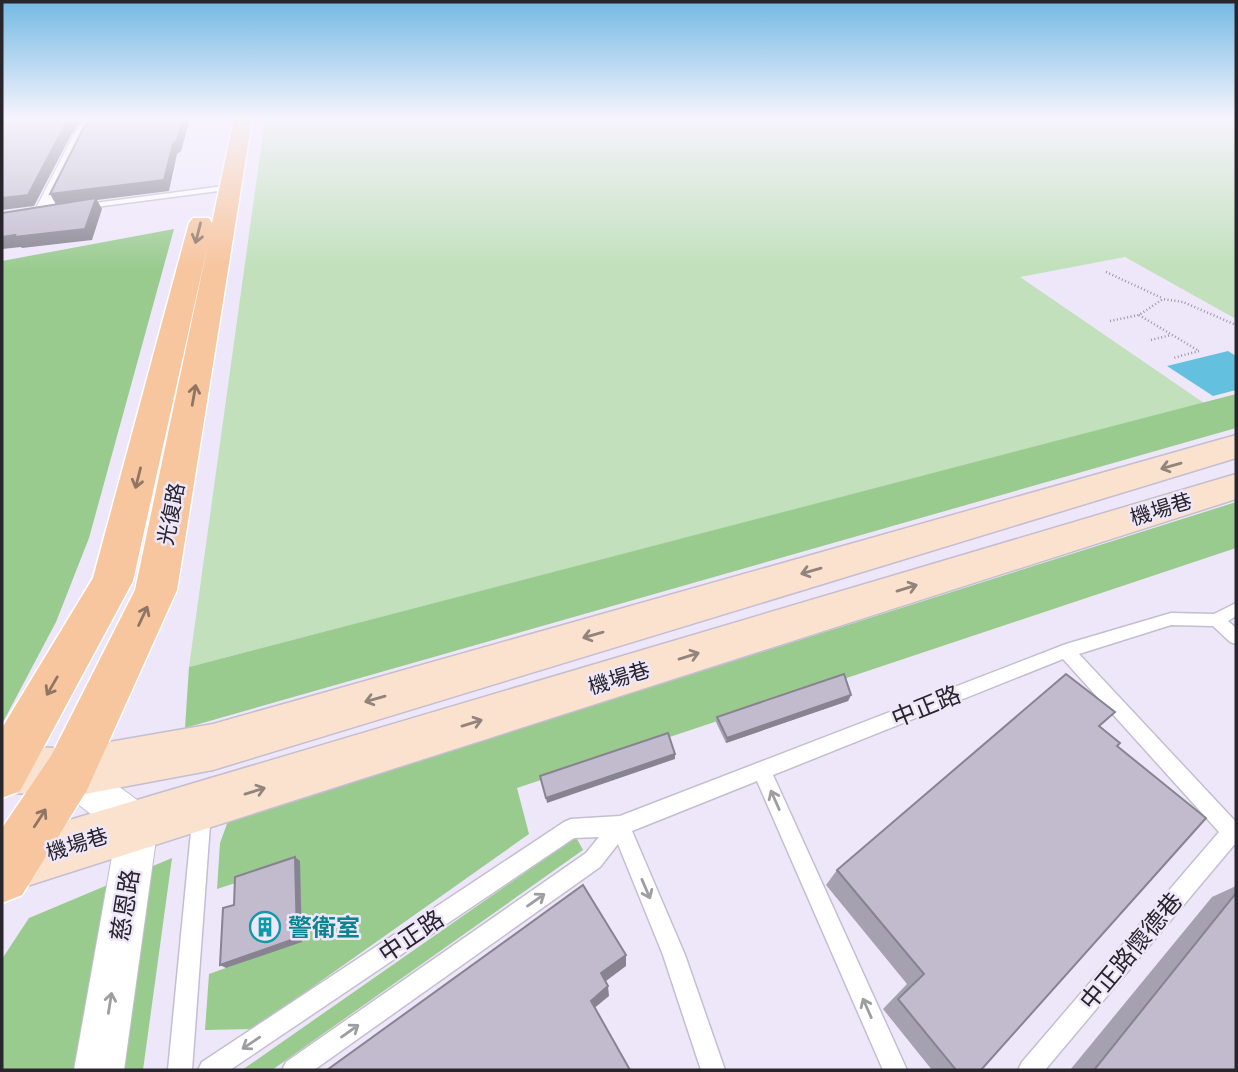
<svg xmlns="http://www.w3.org/2000/svg" width="1238" height="1072" viewBox="0 0 1238 1072" font-family="Merriweather,'Noto Sans TC',serif">
	<style>
		.green { fill: #c1e0bb }
		.forest { fill: #99cb8f }
		.water { fill: #64c0df }
		.lines { fill: none; stroke-linecap: round; stroke-linejoin: round }
		.lane-casing { stroke: #c4bed0; stroke-width: 3 }
		.street-casing { stroke: #c4bed0; stroke-width: 2 }
		.secondary-casing { stroke: #c4bed0; stroke-width: 3 }
		.primary-casing { stroke: #fff; stroke-width: 3 }
		.path { stroke: #9b96a4; stroke-width: 2.5; stroke-dasharray: 1 2.5; stroke-linecap: butt }
		.lane { fill: #fff; fill-rule: evenodd }
		.street { fill: #fff; fill-rule: evenodd }
		.secondary { fill: #fbe2ce; fill-rule: evenodd }
		.primary { fill: #f7c59e; fill-rule: evenodd }
		.wall { fill: #a6a1b0 }
		.shaded-wall { fill: #878390 }
		.building { fill: #c1bbcd; stroke: #878390; stroke-width: 2 }
		.oneway { stroke: #907565 }
		.oneway2 { stroke: #92847d }
		.oneway3 { stroke: #9e9da0 }
		.labels { text-anchor: middle; dominant-baseline: central; stroke-width: 5; stroke-linejoin: round; paint-order: stroke }
		.street-label { font-size: 21px; fill: #28252c; stroke: #eee7fa }
		.near-street-label { font-size: 24px; fill: #28252c; stroke: #eee7fa }
		.near-culture-label { font-size: 24px; font-weight: bold; fill: #0d838f; stroke: #eee7fa; text-anchor: start }
	</style>
	<rect width="100%" height="100%" fill="#eee7fa"/>
	<path class="green" d="M 265,119 L 1236,119 L 1236,319 L 1125,257 L 1020,277 L 1204,403 L 189,667 Z"/>
	<g class="forest">
		<path d="M 174,229 L 89,538 L 56,622 L 2,724 L 2,261 Z"/>
		<path d="M 1236,394 L 1236,428 L 185,728 L 189,667 Z"/>
		<path d="M 1236,502 L 1236,548 L 517,788 L 529,834 L 253,1029 L 205,1030 L 209,974 L 302,941 L 299,862 L 217,889 L 220,843 L 228,821 Z"/>
		<path d="M 576,837 L 583,850 L 272,1070 L 242,1070 Z"/>
		<path d="M 172,858 L 143,1070 L 2,1070 L 2,959 L 29,918 Z"/>
	</g>
	<path class="water" d="M 1228,351 L 1236,356 L 1236,390 L 1213,396 L 1167,366 Z"/>
	<g class="lines">
		<g class="lane-casing">
			<g id="lane">
				<path d="M 231,185 L 234,185 L 234,189 L 80,209 L 76,207 L 80,205 Z"/>
				<path d="M 1236,603 L 1236,616 L 1228,621 L 1236,628 L 1236,644 L 1230,642 L 1213,626 L 1171,625 L 1079,654 L 1236,822 L 1236,846 L 1234,845 L 1045,1070 L 1018,1070 L 1022,1062 L 1219,832 L 1063,659 L 773,775 L 907,1070 L 883,1070 L 757,781 L 632,831 L 685,955 L 725,1070 L 701,1070 L 663,955 L 618,844 L 600,867 L 314,1070 L 282,1070 L 286,1062 L 586,853 L 599,837 L 574,838 L 230,1070 L 198,1070 L 202,1062 L 564,822 L 571,819 L 620,816 L 1066,644 L 1171,613 L 1214,614 Z"/>
				<path d="M 202,802 L 209,804 L 211,811 L 192,1070 L 168,1070 L 193,811 L 195,804 Z"/>
			</g>
		</g>
		<g class="street-casing">
			<g id="street">
				<path d="M 85,119 L 99,119 L 87,136 L 49,216 L 2,223 L 2,213 L 36,208 L 73,136 Z"/>
				<path d="M 69,754 L 83,760 L 152,811 L 158,825 L 124,1070 L 74,1070 L 116,834 L 55,786 L 50,773 L 55,760 Z"/>
			</g>
		</g>
		<g class="secondary-casing">
			<g id="secondary">
				<path d="M 1236,435 L 1236,458 L 213,770 L 69,797 L 2,792 L 2,746 L 5,745 L 69,749 L 213,724 Z"/>
				<path d="M 1236,474 L 1236,499 L 2,894 L 2,840 Z"/>
			</g>
		</g>
		<g class="primary-casing">
			<path id="primary" d="M 234,119 L 252,119 L 177,590 L 87,790 L 22,895 L 2,903 L 2,828 L 51,756 L 135,590 L 208,244 L 133,581 L 20,791 L 2,798 L 2,728 L 93,578 L 189,223 L 193,218 L 209,218 L 212,223 Z"/>
		</g>
		<g class="path">
			<path d="M 1106,272 L 1162,298"/>
			<path d="M 1139,315 L 1199,351 L 1173,358"/>
			<path d="M 1110,321 L 1139,315 L 1163,299 L 1183,302 L 1236,325"/>
			<path d="M 1151,340 L 1171,335"/>
		</g>
		<use href="#lane" class="lane"/>
		<use href="#street" class="street"/>
		<use href="#secondary" class="secondary"/>
		<use href="#primary" class="primary"/>
	</g>
	<g class="wall">
		<path d="M 851,695 L 848,701 L 726,743 L 716,722 L 717,717 Z"/>
		<path d="M 1099,726 L 1117,746 L 981,1070 L 932,1070 L 883,1009 L 907,984 L 826,885 L 837,870 Z"/>
		<path d="M 1236,886 L 1236,1070 L 1070,1070 L 1212,897 Z"/>
	</g>
	<g class="shaded-wall">
		<path d="M 70,119 L 83,119 L 71,135 L 34,206 L 2,210 L 2,198 Z"/>
		<path d="M 183,119 L 190,119 L 181,151 L 177,154 L 169,191 L 97,200 L 102,209 L 92,240 L 22,248 L 21,247 L 2,249 L 2,237 L 57,206 L 50,194 L 173,144 Z"/>
		<path d="M 851,695 L 848,701 L 726,743 L 727,738 Z"/>
		<path d="M 675,754 L 675,759 L 547,803 L 546,798 Z"/>
		<path d="M 295,857 L 300,861 L 302,942 L 226,968 L 220,965 Z"/>
		<path d="M 626,955 L 626,966 L 602,984 L 601,973 Z"/>
		<path d="M 608,986 L 609,996 L 592,1010 L 591,1001 Z"/>
	</g>
	<g class="building">
		<path d="M 2,119 L 70,119 L 65,125 L 28,195 L 2,198 Z"/>
		<path d="M 90,119 L 183,119 L 177,140 L 173,144 L 164,180 L 50,194 L 84,127 Z"/>
		<path d="M 96,198 L 85,229 L 14,237 L 15,235 L 2,237 L 2,213 Z"/>
		<path d="M 844,674 L 851,695 L 727,738 L 717,717 Z"/>
		<path d="M 1066,674 L 1115,712 L 1099,726 L 1120,743 L 1117,746 L 1206,818 L 981,1070 L 956,1070 L 898,999 L 924,974 L 837,870 Z"/>
		<path d="M 668,733 L 675,754 L 546,798 L 540,776 Z"/>
		<path d="M 295,857 L 297,938 L 220,965 L 223,908 L 234,905 L 235,877 Z"/>
		<path d="M 583,885 L 626,955 L 601,973 L 608,986 L 591,1001 L 630,1070 L 327,1070 Z"/>
		<path d="M 1236,893 L 1236,1070 L 1094,1070 Z"/>
	</g>
	<defs><path id="oneway-shaft" d="M-6 0H5M1.5-3L5.5 0L1.5 3" fill="none" stroke-width="1.6" stroke-linecap="round" stroke-linejoin="round" transform="scale(1.75)"/></defs>
	<g class="oneway">
		<use href="#oneway-shaft" transform="translate(198 233) rotate(104)"/>
		<use href="#oneway-shaft" transform="translate(194 395) rotate(-80)"/>
		<use href="#oneway-shaft" transform="translate(138 478) rotate(104)"/>
		<use href="#oneway-shaft" transform="translate(143 616) rotate(-65)"/>
		<use href="#oneway-shaft" transform="translate(52 686) rotate(120)"/>
		<use href="#oneway-shaft" transform="translate(40 818) rotate(-57)"/>
	</g>
	<g class="oneway2">
		<use href="#oneway-shaft" transform="translate(1171 466) rotate(164)"/>
		<use href="#oneway-shaft" transform="translate(811 571) rotate(164)"/>
		<use href="#oneway-shaft" transform="translate(907 588) rotate(-17)"/>
		<use href="#oneway-shaft" transform="translate(593 635) rotate(164)"/>
		<use href="#oneway-shaft" transform="translate(689 656) rotate(-17)"/>
		<use href="#oneway-shaft" transform="translate(375 699) rotate(164)"/>
		<use href="#oneway-shaft" transform="translate(472 723) rotate(-17)"/>
		<use href="#oneway-shaft" transform="translate(255 791) rotate(-17)"/>
	</g>
	<g class="oneway3">
		<use href="#oneway-shaft" transform="translate(775 800) rotate(-114)"/>
		<use href="#oneway-shaft" transform="translate(646 889) rotate(67)"/>
		<use href="#oneway-shaft" transform="translate(536 900) rotate(-35)"/>
		<use href="#oneway-shaft" transform="translate(110 1003) rotate(-81)"/>
		<use href="#oneway-shaft" transform="translate(867 1008) rotate(-114)"/>
		<use href="#oneway-shaft" transform="translate(350 1031) rotate(-35)"/>
		<use href="#oneway-shaft" transform="translate(251 1043) rotate(146)"/>
	</g>
	<linearGradient id="sky" x2="0" y2="1"><stop stop-color="#73b9e4"/><stop offset="0.44" stop-color="#f7f4fd"/><stop offset="1" stop-color="#f7f4fd" stop-opacity="0"/></linearGradient>
	<rect width="1238" height="269" fill="url(#sky)"/>
	<defs>
		<g id="building-ring" transform="scale(1.575)"><circle r="9.5" fill="#eee7fa" stroke="#0f9aa8" stroke-width="1.5"/><path d="M-4-6H4V6H1V3H-1V6H-4ZM-2.5-4.3h1.7v1.8h-1.7ZM.8-4.3h1.7v1.8H.8ZM-2.5-1h1.7V.8h-1.7ZM.8-1h1.7V.8H.8Z" fill="#0f9aa8"/></g>
	</defs>
	<g fill-rule="evenodd">
		<use href="#building-ring" x="265" y="927"/>
	</g>
	<g class="labels">
		<g class="street-label">
			<text transform="translate(1161 509) rotate(-17)">機場巷</text>
			<text transform="translate(171 514) rotate(-79)">光復路</text>
			<text transform="translate(619 678) rotate(-17)">機場巷</text>
			<text transform="translate(77 844) rotate(-17)">機場巷</text>
		</g>
		<g class="near-street-label">
			<text transform="translate(926 706) rotate(-22)">中正路</text>
			<text transform="translate(125 905) rotate(-81)">慈恩路</text>
			<text transform="translate(411 936) rotate(-34)">中正路</text>
			<text transform="translate(1131 951) rotate(-50)">中正路懷德巷</text>
		</g>
		<g class="near-culture-label">
			<text x="288" y="927">警衛室</text>
		</g>
	</g>
	<rect width="1238" height="1072" fill="none" stroke="#28252c" stroke-width="7"/>
</svg>
